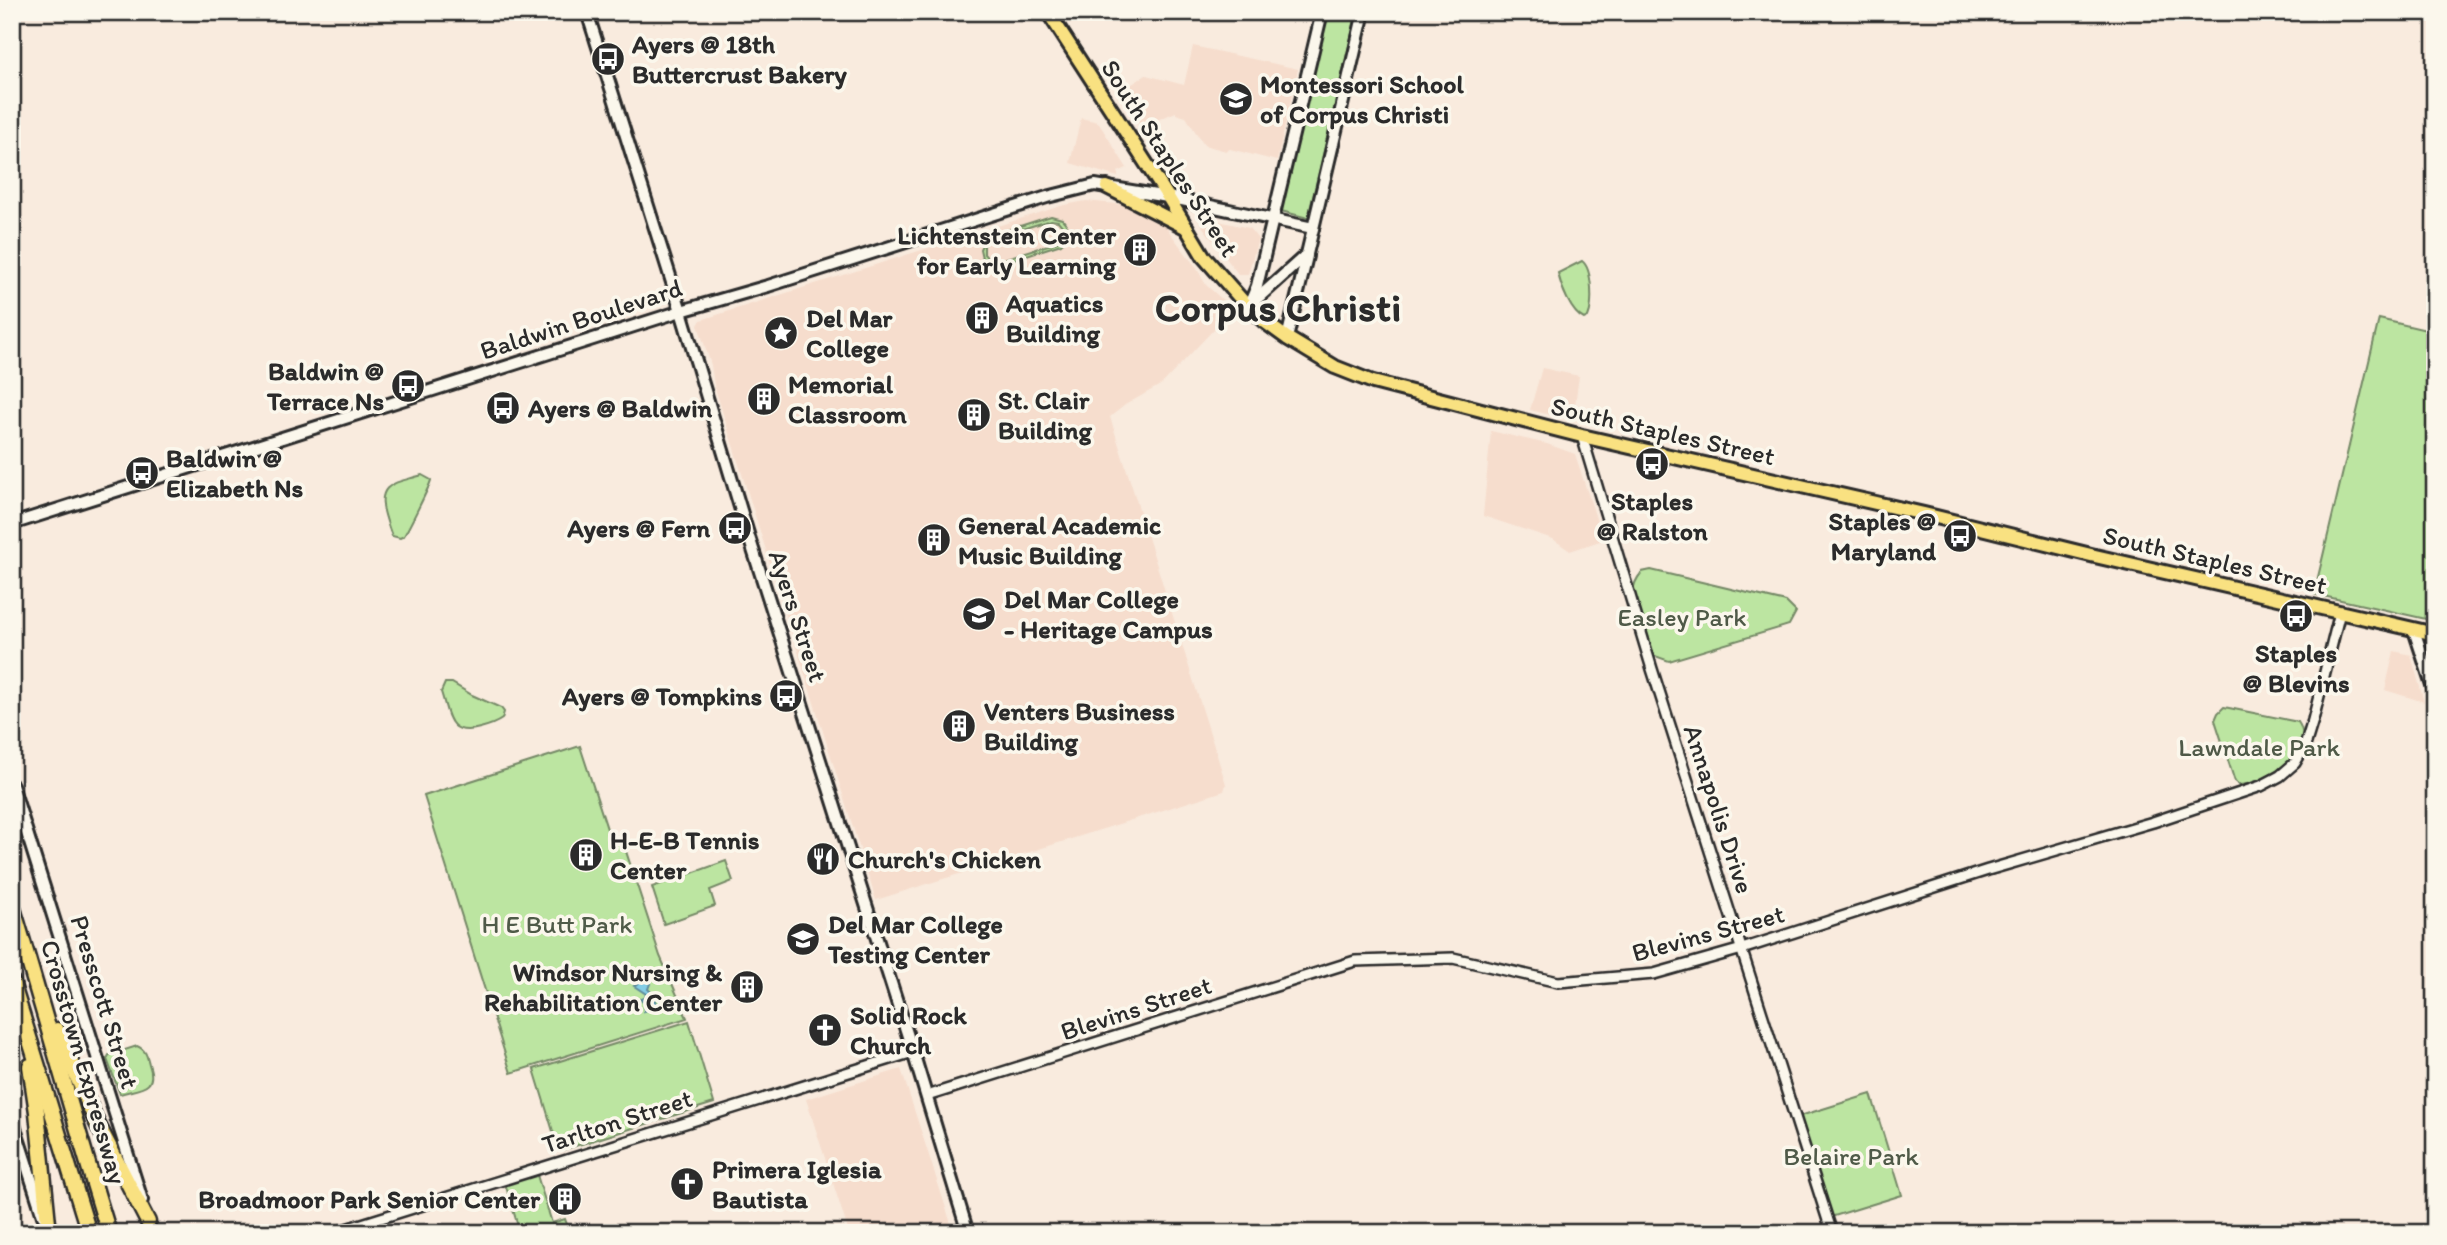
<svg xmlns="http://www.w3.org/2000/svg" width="2447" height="1245" viewBox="0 0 2447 1245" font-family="Itim,sans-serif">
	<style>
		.built { fill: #f6ddcd }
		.green { fill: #bce5a1; stroke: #748866; stroke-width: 2; fill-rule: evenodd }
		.water { fill: #84cde5; stroke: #608c9b; stroke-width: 2 }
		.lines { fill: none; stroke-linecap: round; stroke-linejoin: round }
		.tertiary-casing { stroke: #2b2b2b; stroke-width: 14 }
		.secondary-casing { stroke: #2b2b2b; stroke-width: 16 }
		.primary-casing { stroke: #2b2b2b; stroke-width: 18 }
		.motorway-casing { stroke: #2b2b2b; stroke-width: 19 }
		.tertiary { stroke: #fbf7ec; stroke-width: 9 }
		.secondary { stroke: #fbf7ec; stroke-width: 10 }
		.primary { stroke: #f9e181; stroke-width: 12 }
		.motorway { stroke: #f9e181; stroke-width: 14 }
		.labels { text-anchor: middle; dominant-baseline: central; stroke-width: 7; stroke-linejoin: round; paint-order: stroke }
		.poi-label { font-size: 26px; font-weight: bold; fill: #2b2b2b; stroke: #fbf7ec; text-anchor: start }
		.street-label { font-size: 26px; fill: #2b2b2b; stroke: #fbf7ec }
		.park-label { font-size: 26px; fill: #4f5a48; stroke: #fbf7ec }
		.town-label { font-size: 40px; font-weight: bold; fill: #2b2b2b; stroke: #fbf7ec }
	</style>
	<rect width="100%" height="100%" fill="#f9ebde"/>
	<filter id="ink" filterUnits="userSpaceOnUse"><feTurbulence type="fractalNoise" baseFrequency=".0143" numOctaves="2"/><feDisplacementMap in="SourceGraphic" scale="14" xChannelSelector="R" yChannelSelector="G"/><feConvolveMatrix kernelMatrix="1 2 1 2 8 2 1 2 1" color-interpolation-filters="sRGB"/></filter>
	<g filter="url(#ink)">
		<g class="built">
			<path d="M 1193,46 L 1298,69 L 1277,161 L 1230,149 L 1226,151 L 1204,145 L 1186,117 L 1176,114 L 1176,112 L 1148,124 L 1136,122 L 1117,94 L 1146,75 L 1184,85 Z"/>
			<path d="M 1081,118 L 1098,122 L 1127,168 L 1118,172 L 1118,177 L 1070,163 Z"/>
			<path d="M 1086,201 L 1127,205 L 1149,213 L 1162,222 L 1196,267 L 1206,285 L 1233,309 L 1162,384 L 1125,405 L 1110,417 L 1226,784 L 1224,791 L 876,900 L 714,385 L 711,365 L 698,325 L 701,320 L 1064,205 Z"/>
			<path d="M 1210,219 L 1249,228 L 1258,239 L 1248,274 L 1238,274 L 1202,226 Z"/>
			<path d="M 1542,368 L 1579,376 L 1574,412 L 1568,412 L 1563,418 L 1530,410 Z"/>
			<path d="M 1491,431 L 1547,444 L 1575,454 L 1603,540 L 1570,551 L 1553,539 L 1483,516 Z"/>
			<path d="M 2394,651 L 2411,655 L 2424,702 L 2385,690 Z"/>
			<path d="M 901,1069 L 954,1233 L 849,1233 L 806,1099 Z"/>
		</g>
		<g class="green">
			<path d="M 1327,12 L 1357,12 L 1308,218 L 1281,211 Z"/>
			<path d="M 1051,216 L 1062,219 C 1070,227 1070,236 1061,244 L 983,269 L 982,266 L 988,263 L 982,258 L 980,249 L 986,237 ZM 1051,220 L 1058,221 L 1064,228 L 1064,235 L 1058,242 L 997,261 L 989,260 L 984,254 L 984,245 L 990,239 Z"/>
			<path d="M 1582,261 C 1593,269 1593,306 1588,317 L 1584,319 C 1571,313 1561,287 1558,273 Z"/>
			<path d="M 2379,319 L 2435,332 L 2435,621 L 2314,594 Z"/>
			<path d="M 422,475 L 431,480 C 430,486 408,529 404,536 L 400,538 L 392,536 C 389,529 387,522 385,515 C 375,482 397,483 422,475 Z"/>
			<path d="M 1651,570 L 1786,602 L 1796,612 L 1789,625 L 1669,661 L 1655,656 L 1651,651 L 1633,593 C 1633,584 1637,578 1642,572 Z"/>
			<path d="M 445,683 L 452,683 L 472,695 L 501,708 L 504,712 L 502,719 C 495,724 488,726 480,728 C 448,737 449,716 441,692 Z"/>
			<path d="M 2224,707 L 2298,722 C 2318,751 2264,785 2239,785 L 2235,782 L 2215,720 L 2218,713 Z"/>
			<path d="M 580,746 L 610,838 L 621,836 L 660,956 L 687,1018 L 511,1073 L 424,796 Z"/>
			<path d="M 726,861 L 733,881 L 710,890 L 715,906 L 664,924 L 652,887 Z"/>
			<path d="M 689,1021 L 714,1103 L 559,1151 L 534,1069 Z"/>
			<path d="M 137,1046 C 146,1050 147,1056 149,1064 C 158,1090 140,1088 120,1094 L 107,1059 L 109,1055 Z"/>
			<path d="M 1871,1094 L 1902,1195 L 1831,1217 L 1800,1116 Z"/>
			<path d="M 536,1172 L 552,1223 L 565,1219 L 570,1233 L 520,1233 L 505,1183 Z"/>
		</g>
		<path class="water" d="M 641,981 L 651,981 L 648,989 L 653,994 L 657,1007 L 644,1011 L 645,1004 L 640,999 L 645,998 L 646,994 L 634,986 Z"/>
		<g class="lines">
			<g class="tertiary-casing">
				<g id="tertiary">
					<path d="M 1582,436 L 1652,669 L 1832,1233"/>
					<path d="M 927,1096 L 1355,961 L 1453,958 L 1558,982 L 1654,974 L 1742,949 L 1988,870 L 2153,822 L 2261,786 L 2280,776 L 2295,763 L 2305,746 L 2313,720 L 2340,612"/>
					<path d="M 333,1233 L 913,1052"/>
				</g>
			</g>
			<g class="secondary-casing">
				<g id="secondary">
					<path d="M 587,12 L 681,311 L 749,537 L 913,1052 L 968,1233"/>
					<path d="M 1249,305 L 1257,286 L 1322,12"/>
					<path d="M 1248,307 L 1307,254 L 1364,12"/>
					<path d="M 1287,338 L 1307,256"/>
					<path d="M 12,524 L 681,311 L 768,286 L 1047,197 L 1095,185 L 1168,197 L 1313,228"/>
					<path d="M 2414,630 L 2435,694"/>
					<path d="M 12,785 L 142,1200"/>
					<path d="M 12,1119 L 43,1216"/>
				</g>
			</g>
			<g class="primary-casing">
				<g id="primary">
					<path d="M 1048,12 L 1168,197 L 1204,257 L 1248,307 L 1265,322 L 1287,338 L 1335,367 L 1373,382 L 1582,436 L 1924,514 L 2095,556 L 2435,634"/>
					<path d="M 1107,187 L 1187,228"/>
				</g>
			</g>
			<g class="motorway-casing">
				<g id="motorway">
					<path d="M 12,905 C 45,1014 75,1124 109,1233"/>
					<path d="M 12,982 L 89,1233"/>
					<path d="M 57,1030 L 96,1121 L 148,1222"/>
					<path d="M 30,1066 L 37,1112 L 49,1233"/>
				</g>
			</g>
			<use href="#tertiary" class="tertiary"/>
			<use href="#secondary" class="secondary"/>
			<use href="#primary" class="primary"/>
			<use href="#motorway" class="motorway"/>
		</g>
	</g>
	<defs>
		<g id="bus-disc" transform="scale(1.75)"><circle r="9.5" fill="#2b2b2b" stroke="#fbf7ec"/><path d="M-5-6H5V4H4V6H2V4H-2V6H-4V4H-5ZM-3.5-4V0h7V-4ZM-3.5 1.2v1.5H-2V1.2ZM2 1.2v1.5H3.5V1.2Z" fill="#fff"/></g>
		<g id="school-disc" transform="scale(1.75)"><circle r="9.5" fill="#2b2b2b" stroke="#fbf7ec"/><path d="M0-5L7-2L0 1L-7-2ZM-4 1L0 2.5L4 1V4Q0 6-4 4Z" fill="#fff"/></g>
		<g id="building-disc" transform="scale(1.75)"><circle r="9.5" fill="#2b2b2b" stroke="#fbf7ec"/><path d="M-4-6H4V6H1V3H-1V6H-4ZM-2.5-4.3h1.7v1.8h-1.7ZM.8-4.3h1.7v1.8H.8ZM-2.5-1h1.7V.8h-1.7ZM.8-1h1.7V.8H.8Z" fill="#fff"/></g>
		<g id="sight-disc" transform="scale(1.75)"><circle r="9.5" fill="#2b2b2b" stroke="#fbf7ec"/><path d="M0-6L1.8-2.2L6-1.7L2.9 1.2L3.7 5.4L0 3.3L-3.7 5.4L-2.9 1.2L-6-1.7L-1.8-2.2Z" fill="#fff"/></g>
		<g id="university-disc" transform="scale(1.75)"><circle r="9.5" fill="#2b2b2b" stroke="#fbf7ec"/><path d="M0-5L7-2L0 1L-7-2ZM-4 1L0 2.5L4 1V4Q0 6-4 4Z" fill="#fff"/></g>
		<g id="restaurant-disc" transform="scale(1.75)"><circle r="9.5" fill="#2b2b2b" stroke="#fbf7ec"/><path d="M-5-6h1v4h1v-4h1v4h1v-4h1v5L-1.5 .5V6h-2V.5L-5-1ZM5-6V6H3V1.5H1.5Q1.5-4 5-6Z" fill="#fff"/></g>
		<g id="church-disc" transform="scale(1.75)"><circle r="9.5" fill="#2b2b2b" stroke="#fbf7ec"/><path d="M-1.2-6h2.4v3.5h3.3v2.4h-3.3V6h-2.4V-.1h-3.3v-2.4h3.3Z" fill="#fff"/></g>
	</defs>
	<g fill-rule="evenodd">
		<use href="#bus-disc" x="608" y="59"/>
		<use href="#school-disc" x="1236" y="99"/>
		<use href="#building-disc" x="1140" y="250"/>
		<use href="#building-disc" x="982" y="318"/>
		<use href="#sight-disc" x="781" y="333"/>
		<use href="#bus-disc" x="408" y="386"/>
		<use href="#building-disc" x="764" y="399"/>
		<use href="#bus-disc" x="503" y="408"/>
		<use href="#building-disc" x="974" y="415"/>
		<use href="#bus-disc" x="1652" y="464"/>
		<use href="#bus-disc" x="142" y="473"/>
		<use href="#bus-disc" x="735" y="528"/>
		<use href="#bus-disc" x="1960" y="536"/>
		<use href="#building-disc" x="934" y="540"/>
		<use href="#university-disc" x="979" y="614"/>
		<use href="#bus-disc" x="2296" y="616"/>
		<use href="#bus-disc" x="786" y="696"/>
		<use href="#building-disc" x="959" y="726"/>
		<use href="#building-disc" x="586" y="855"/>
		<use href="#restaurant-disc" x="823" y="859"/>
		<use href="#university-disc" x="803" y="939"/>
		<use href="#building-disc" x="747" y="987"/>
		<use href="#church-disc" x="825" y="1030"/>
		<use href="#church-disc" x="687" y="1184"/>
		<use href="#building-disc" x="565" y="1199"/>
	</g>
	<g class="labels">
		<g class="poi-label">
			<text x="632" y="44">Ayers @ 18th<tspan x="632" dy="30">Buttercrust Bakery</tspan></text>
			<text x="1260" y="84">Montessori School<tspan x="1260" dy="30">of Corpus Christi</tspan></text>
			<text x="1116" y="235" text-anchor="end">Lichtenstein Center<tspan x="1116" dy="30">for Early Learning</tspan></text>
			<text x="1006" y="303">Aquatics<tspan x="1006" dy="30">Building</tspan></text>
			<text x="806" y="318">Del Mar<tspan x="806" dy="30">College</tspan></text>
			<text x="384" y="371" text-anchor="end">Baldwin @<tspan x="384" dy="30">Terrace Ns</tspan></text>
			<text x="788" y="384">Memorial<tspan x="788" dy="30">Classroom</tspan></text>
			<text x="998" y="400">St. Clair<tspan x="998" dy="30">Building</tspan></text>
			<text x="528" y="408">Ayers @ Baldwin</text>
			<text x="166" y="458">Baldwin @<tspan x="166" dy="30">Elizabeth Ns</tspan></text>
			<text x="1652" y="501" text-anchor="middle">Staples<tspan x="1652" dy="30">@ Ralston</tspan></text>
			<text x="1936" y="521" text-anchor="end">Staples @<tspan x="1936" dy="30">Maryland</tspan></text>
			<text x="958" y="525">General Academic<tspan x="958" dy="30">Music Building</tspan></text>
			<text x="710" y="528" text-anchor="end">Ayers @ Fern</text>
			<text x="1004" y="599">Del Mar College<tspan x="1004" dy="30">- Heritage Campus</tspan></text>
			<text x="2296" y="653" text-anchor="middle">Staples<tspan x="2296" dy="30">@ Blevins</tspan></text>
			<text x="762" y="696" text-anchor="end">Ayers @ Tompkins</text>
			<text x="984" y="711">Venters Business<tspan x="984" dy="30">Building</tspan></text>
			<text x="610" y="840">H-E-B Tennis<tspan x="610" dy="30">Center</tspan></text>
			<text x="848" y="859">Church's Chicken</text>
			<text x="828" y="924">Del Mar College<tspan x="828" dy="30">Testing Center</tspan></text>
			<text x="722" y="972" text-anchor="end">Windsor Nursing &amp;<tspan x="722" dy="30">Rehabilitation Center</tspan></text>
			<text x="850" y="1015">Solid Rock<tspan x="850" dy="30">Church</tspan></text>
			<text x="712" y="1169">Primera Iglesia<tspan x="712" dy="30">Bautista</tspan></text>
			<text x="540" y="1199" text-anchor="end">Broadmoor Park Senior Center</text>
		</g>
		<g class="street-label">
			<text transform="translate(1170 158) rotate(57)">South Staples Street</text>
			<text transform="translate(581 319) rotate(-18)">Baldwin Boulevard</text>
			<text transform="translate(1663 431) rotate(13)">South Staples Street</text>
			<text transform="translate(2215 560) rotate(13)">South Staples Street</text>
			<text transform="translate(798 616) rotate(72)">Ayers Street</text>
			<text transform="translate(1719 809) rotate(72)">Annapolis Drive</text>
			<text transform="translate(1708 933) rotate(-15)">Blevins Street</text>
			<text transform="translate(105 1002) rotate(73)">Presscott Street</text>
			<text transform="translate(1136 1008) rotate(-18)">Blevins Street</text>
			<text transform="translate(84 1062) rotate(74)">Crosstown Expressway</text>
			<text transform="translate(617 1121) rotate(-18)">Tarlton Street</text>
		</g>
		<g class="park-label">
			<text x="1682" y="617">Easley Park</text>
			<text x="2259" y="747">Lawndale Park</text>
			<text x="557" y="924">H E Butt Park</text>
			<text x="1851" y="1156">Belaire Park</text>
		</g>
		<g class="town-label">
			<text x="1278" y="307">Corpus Christi</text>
		</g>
	</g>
	<rect width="2447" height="1245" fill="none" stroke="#fbf7ec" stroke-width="42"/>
	<rect x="21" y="21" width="2405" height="1203" fill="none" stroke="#2b2b2b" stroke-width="2.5" filter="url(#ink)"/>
</svg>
